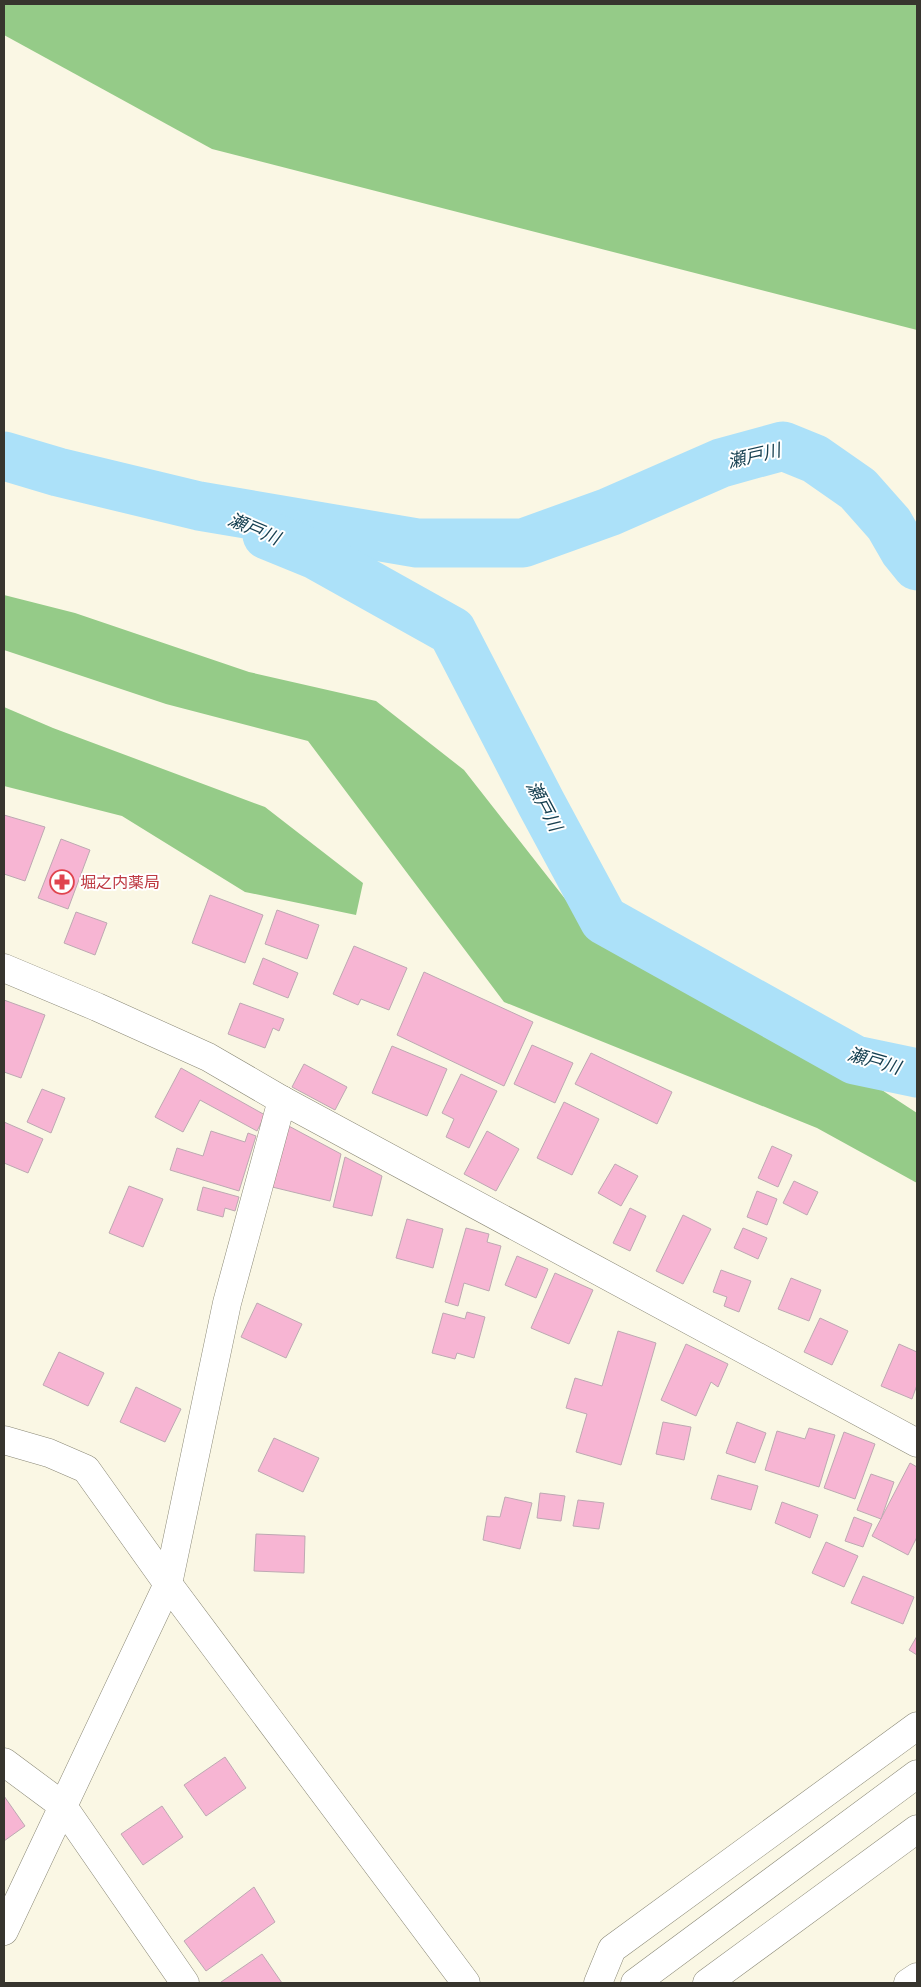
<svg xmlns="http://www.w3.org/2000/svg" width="921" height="1987" viewBox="0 0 921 1987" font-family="Cabin,'Noto Sans JP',sans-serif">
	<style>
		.forest { fill: #95cb88 }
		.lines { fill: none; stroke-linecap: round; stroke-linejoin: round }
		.river { stroke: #ace1f9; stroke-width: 49 }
		.building { fill: #f7b5d3; stroke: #bda9b2 }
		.minor-casing { stroke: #8a8876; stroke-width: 29 }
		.minor { stroke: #fff; stroke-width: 28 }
		.labels { text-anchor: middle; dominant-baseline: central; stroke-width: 4; stroke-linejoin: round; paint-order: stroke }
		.health-label { font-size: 16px; fill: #be3a42; stroke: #fff; text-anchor: start }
		.water-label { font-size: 18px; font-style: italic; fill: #174152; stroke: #fff }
	</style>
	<rect width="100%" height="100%" fill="#faf7e4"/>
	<g class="forest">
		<path d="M 4,4 L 917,4 L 917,330 L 212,149 L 4,35 Z"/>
		<path d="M 4,595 L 75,613 L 249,672 L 376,701 L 464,770 L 602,946 L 845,1066 L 917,1113 L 917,1183 L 817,1128 L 504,1002 L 308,741 L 166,704 L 4,650 Z"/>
		<path d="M 4,707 L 53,728 L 265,807 L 363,883 L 356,915 L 245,892 L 122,816 L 4,786 Z"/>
	</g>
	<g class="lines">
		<g class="river">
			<path d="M 4,456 L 58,472 L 199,506 L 417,543 L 523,543 L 609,512 L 721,463 L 783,446 L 815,459 L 858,489 L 889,524 L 904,550 L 917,566"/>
			<path d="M 267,535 L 316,555 L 452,631 L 541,803 L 604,920 L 855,1060 L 917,1073"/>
		</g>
	</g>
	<g class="building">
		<path d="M 4,815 L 45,827 L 25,881 L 4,874 Z"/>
		<path d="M 61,839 L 90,850 L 68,909 L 38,898 Z"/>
		<path d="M 210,895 L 263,915 L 245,963 L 192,943 Z"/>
		<path d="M 277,910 L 319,925 L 307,959 L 265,944 Z"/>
		<path d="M 76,912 L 107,923 L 95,955 L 64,943 Z"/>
		<path d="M 354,946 L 407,968 L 389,1010 L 361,999 L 358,1005 L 333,994 Z"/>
		<path d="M 263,958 L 298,973 L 288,998 L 253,984 Z"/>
		<path d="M 424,972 L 533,1022 L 504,1086 L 397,1035 Z"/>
		<path d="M 4,1000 L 45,1015 L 21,1078 L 4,1072 Z"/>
		<path d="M 240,1003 L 284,1019 L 279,1031 L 273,1028 L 265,1048 L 228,1034 Z"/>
		<path d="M 532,1045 L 573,1063 L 555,1103 L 514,1084 Z"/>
		<path d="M 392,1046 L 447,1069 L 427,1116 L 372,1093 Z"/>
		<path d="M 591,1053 L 672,1092 L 657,1124 L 575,1084 Z"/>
		<path d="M 304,1064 L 347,1087 L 335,1110 L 292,1087 Z"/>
		<path d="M 181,1068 L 265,1115 L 257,1131 L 200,1100 L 183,1132 L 155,1117 Z"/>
		<path d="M 461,1074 L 497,1091 L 469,1148 L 446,1137 L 454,1119 L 442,1113 Z"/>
		<path d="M 42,1089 L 65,1098 L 51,1133 L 27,1122 Z"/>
		<path d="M 564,1102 L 599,1119 L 572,1175 L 537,1158 Z"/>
		<path d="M 4,1122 L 43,1139 L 28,1173 L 4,1163 Z"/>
		<path d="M 285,1124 L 341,1154 L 330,1201 L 268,1186 Z"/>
		<path d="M 211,1131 L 245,1142 L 248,1133 L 256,1136 L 239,1191 L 170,1170 L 177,1148 L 203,1156 Z"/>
		<path d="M 487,1131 L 519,1149 L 496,1191 L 464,1174 Z"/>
		<path d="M 772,1146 L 792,1155 L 778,1187 L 758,1178 Z"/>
		<path d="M 345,1157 L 382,1176 L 372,1216 L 333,1207 Z"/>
		<path d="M 615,1164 L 638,1176 L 621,1206 L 598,1193 Z"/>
		<path d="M 794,1181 L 818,1192 L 807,1215 L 783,1203 Z"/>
		<path d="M 129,1186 L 163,1199 L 143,1247 L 109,1233 Z"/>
		<path d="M 203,1187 L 239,1197 L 235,1211 L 225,1208 L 223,1217 L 197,1210 Z"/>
		<path d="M 757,1191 L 777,1199 L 767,1225 L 747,1217 Z"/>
		<path d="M 630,1208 L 646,1216 L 630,1251 L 613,1243 Z"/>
		<path d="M 683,1215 L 711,1229 L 683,1284 L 656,1271 Z"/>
		<path d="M 407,1219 L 443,1229 L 433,1268 L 396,1258 Z"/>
		<path d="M 466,1228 L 489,1234 L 487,1242 L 501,1246 L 489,1291 L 464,1283 L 458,1306 L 445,1302 Z"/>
		<path d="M 743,1228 L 767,1238 L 758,1259 L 734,1248 Z"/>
		<path d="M 517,1256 L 548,1269 L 536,1298 L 505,1285 Z"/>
		<path d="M 721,1270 L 751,1281 L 739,1312 L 724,1306 L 727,1297 L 713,1292 Z"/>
		<path d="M 555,1273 L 593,1290 L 569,1344 L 531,1328 Z"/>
		<path d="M 791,1278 L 821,1290 L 809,1321 L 778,1309 Z"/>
		<path d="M 257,1303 L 302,1324 L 286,1358 L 241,1337 Z"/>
		<path d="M 467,1312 L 485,1317 L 474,1358 L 457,1353 L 455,1359 L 432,1353 L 443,1313 L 465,1319 Z"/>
		<path d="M 820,1318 L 848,1331 L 832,1365 L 804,1352 Z"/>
		<path d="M 618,1331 L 656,1343 L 621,1465 L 576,1452 L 587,1414 L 566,1408 L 575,1378 L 602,1386 Z"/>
		<path d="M 686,1344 L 728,1364 L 718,1387 L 711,1382 L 696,1416 L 661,1400 Z"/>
		<path d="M 899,1344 L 917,1352 L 917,1385 L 912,1399 L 881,1386 Z"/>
		<path d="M 59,1352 L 104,1373 L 88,1406 L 43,1385 Z"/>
		<path d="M 136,1387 L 181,1409 L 165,1442 L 120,1422 Z"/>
		<path d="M 663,1422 L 691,1427 L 684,1460 L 656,1454 Z"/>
		<path d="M 737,1422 L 766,1433 L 755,1463 L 726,1453 Z"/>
		<path d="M 809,1428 L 835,1435 L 819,1487 L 765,1470 L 777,1431 L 805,1439 Z"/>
		<path d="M 844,1432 L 875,1444 L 855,1499 L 824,1488 Z"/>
		<path d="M 274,1438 L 319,1458 L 303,1492 L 258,1471 Z"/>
		<path d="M 910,1463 L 917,1467 L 917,1537 L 908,1555 L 872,1536 Z"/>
		<path d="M 871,1474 L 894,1482 L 881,1519 L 857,1510 Z"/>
		<path d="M 718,1475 L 758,1486 L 751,1510 L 711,1499 Z"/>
		<path d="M 540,1493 L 565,1496 L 561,1521 L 537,1518 Z"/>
		<path d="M 505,1497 L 532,1503 L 520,1549 L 483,1540 L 487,1516 L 500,1517 Z"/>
		<path d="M 578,1500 L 604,1503 L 599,1529 L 573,1526 Z"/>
		<path d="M 782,1502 L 818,1515 L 810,1538 L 775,1523 Z"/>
		<path d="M 854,1517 L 872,1524 L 863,1547 L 845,1541 Z"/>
		<path d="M 256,1534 L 305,1536 L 304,1573 L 254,1571 Z"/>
		<path d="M 826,1542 L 858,1556 L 844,1587 L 812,1573 Z"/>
		<path d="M 863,1576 L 914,1597 L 903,1624 L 851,1603 Z"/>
		<path d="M 917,1636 L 917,1655 L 909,1650 Z"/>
		<path d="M 225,1757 L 246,1788 L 206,1816 L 184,1785 Z"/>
		<path d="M 4,1796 L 25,1826 L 4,1841 Z"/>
		<path d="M 162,1806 L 183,1837 L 143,1865 L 121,1834 Z"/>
		<path d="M 254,1887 L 275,1922 L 206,1971 L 184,1941 Z"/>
		<path d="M 262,1954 L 282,1983 L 222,1983 L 221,1982 Z"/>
	</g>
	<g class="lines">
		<g class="minor-casing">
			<g id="minor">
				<path d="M 4,968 L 97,1007 L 208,1057 L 282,1100 L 917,1443"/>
				<path d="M 4,1440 L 49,1453 L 86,1469 L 168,1584 L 466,1983"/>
				<path d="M 4,1762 L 62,1805 L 185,1983"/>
				<path d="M 4,1931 L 168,1584 L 227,1303 L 282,1100"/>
				<path d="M 598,1983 L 612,1949 L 917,1726"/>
				<path d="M 635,1983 L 917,1774"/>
				<path d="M 707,1983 L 917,1829"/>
				<path d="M 908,1983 L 917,1977"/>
			</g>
		</g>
		<use href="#minor" class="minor"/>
	</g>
	<defs>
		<g id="pharmacy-ring" transform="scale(1.25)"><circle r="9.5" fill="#fff" stroke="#e0444e" stroke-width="1.5"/><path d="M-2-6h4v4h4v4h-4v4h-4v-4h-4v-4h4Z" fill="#e0444e"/></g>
	</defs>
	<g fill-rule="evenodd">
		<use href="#pharmacy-ring" x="62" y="882"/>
	</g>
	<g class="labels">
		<g class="health-label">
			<text x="80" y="882">堀之内薬局</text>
		</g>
		<g class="water-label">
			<text transform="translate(754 456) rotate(-13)">瀬戸川</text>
			<text transform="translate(254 529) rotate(23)">瀬戸川</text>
			<text transform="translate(544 806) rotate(62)">瀬戸川</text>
			<text transform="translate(874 1061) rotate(16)">瀬戸川</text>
		</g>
	</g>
	<rect width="921" height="1987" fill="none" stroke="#37352e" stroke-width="10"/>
</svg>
